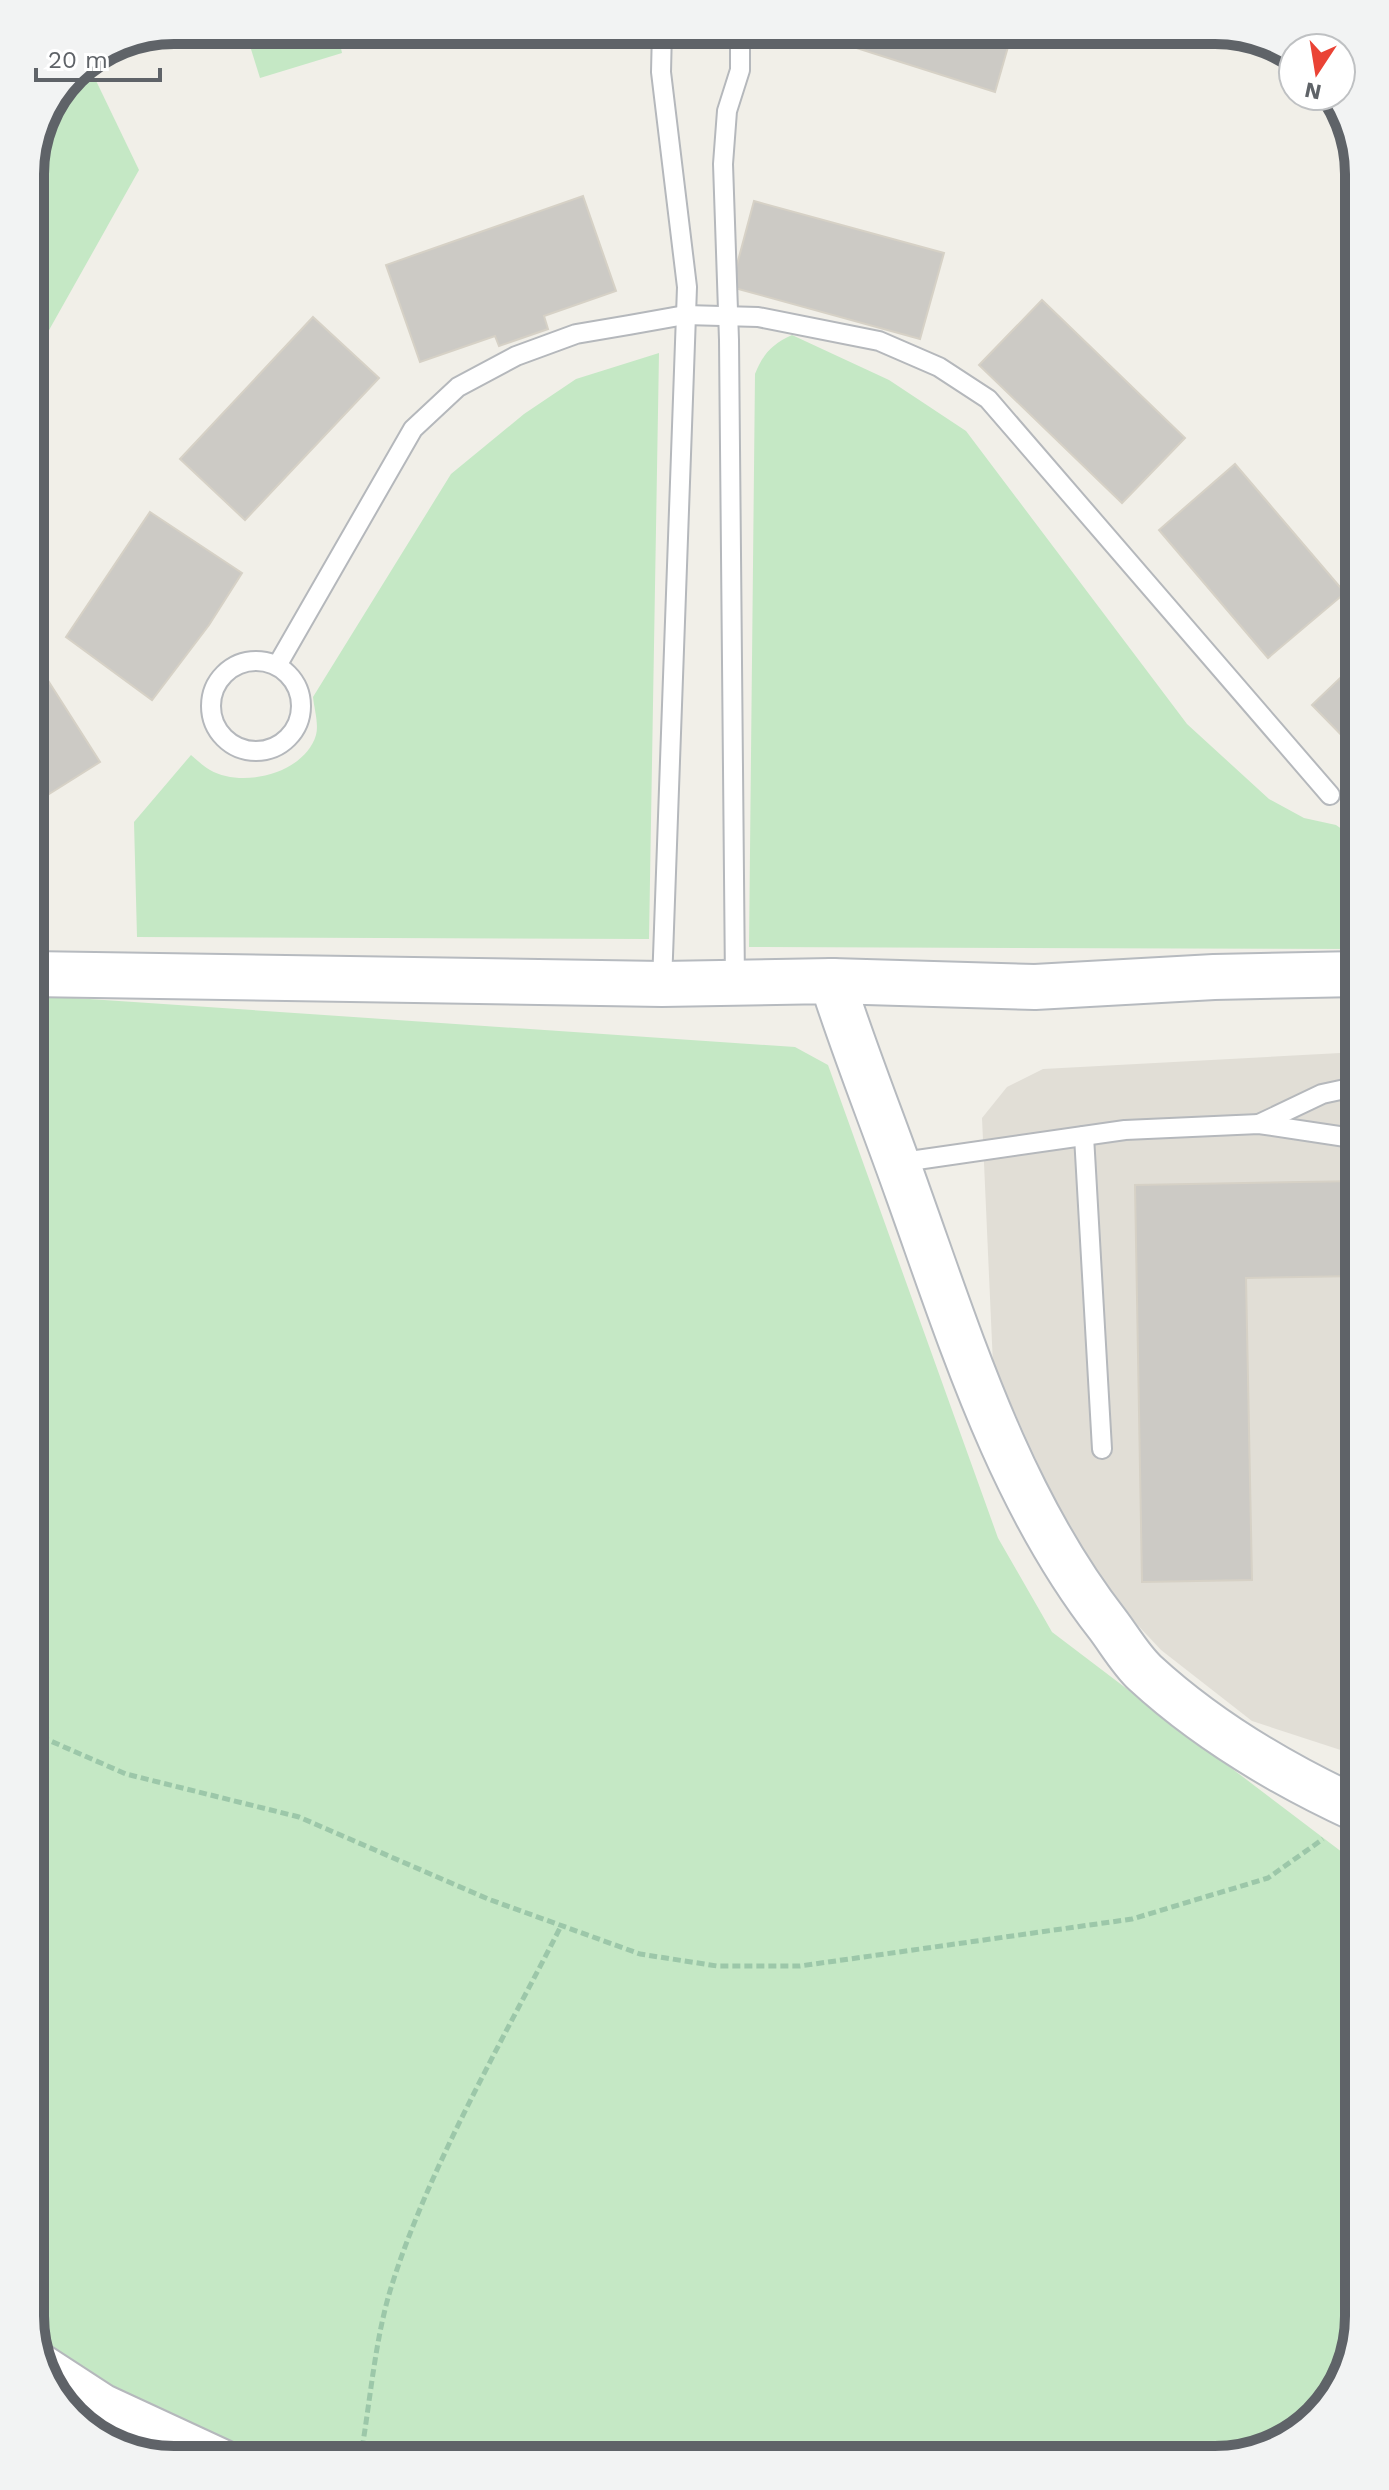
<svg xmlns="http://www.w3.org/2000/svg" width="1389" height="2490" viewBox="0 0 1389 2490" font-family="'Work Sans',sans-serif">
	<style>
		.education { fill: #e1ded6 }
		.green { fill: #c5e8c5 }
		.building { fill: #cccac5; stroke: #d6d1c6; stroke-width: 2 }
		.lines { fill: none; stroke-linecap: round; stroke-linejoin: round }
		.lane-casing { stroke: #b5b8bc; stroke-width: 22 }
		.street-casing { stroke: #b5b8bc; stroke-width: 40 }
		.secondary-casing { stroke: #b6babf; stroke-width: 48 }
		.path { stroke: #9cc7a9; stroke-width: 5; stroke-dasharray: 8 4; stroke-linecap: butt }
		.lane { stroke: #fff; stroke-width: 18 }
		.street { stroke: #fff; stroke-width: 36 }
		.secondary { stroke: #fff; stroke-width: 44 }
		.rim { fill: none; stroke: #5f6368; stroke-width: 10 }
	</style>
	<rect width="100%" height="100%" fill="#f1efe8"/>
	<path class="education" d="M 1359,1052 L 1359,1756 L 1252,1721 L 1161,1650 L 1087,1571 L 993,1365 L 982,1118 L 1007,1087 L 1043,1069 Z"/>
	<g class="green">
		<path d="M 245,30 L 337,30 L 342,53 L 260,78 Z"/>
		<path d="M 87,62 L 139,170 L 30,364 L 30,165 L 73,72 Z"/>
		<path d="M 792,335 L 889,380 L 966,431 L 1187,724 L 1269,799 L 1304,818 L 1336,825 L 1359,841 L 1359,949 L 749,947 L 755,374 C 763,354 772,344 792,335 Z"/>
		<path d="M 659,353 L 649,939 L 137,937 L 134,822 L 191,755 C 197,760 203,766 210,770 C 243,789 305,773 316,735 C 319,724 314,708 313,697 L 451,474 L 524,414 L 576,379 Z"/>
		<path d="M 30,995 L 795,1047 L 828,1065 L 998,1538 L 1052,1632 L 1359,1865 L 1359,2316 L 1335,2396 L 1278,2445 L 1215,2460 L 165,2460 L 94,2436 L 45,2379 L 30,2316 Z"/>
	</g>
	<g class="building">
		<path d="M 800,30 L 977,30 L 1010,40 L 995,92 Z"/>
		<path d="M 583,196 L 616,291 L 544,316 L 548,329 L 499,346 L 495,336 L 420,362 L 386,265 Z"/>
		<path d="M 754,201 L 944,253 L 920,339 L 731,287 Z"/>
		<path d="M 1042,300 L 1185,438 L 1122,503 L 979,365 Z"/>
		<path d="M 313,317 L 379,378 L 245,520 L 180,459 Z"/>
		<path d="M 1235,464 L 1345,593 L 1268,658 L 1159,530 Z"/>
		<path d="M 150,512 L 242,573 L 209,625 L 152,700 L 66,637 Z"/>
		<path d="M 33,657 L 100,762 L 30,806 L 30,659 Z"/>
		<path d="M 1359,660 L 1359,753 L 1312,705 Z"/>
		<path d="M 1359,1181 L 1359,1276 L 1246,1278 L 1252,1580 L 1142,1582 L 1135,1185 Z"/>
		<path d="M 1341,1536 L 1359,1536 L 1359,1706 L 1346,1706 Z"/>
	</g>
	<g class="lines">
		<g class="lane-casing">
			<g id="lane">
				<circle cx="256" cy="706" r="45"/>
				<path d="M 278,664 L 413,429 L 458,387 L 516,356 L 576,334 L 629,325 L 685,315 L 758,317 L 879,341 L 939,367 L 988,399 L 1330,795"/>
				<path d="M 735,983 L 729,340 L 723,164 L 727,111 L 740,70 L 740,30"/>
				<path d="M 662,984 L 687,287 L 661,72 L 662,30"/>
				<path d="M 1259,1124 L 1322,1094 L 1359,1086"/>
				<path d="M 1084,1136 L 1102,1449"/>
				<path d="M 896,1163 L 1125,1130 L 1259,1124 L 1359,1139"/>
			</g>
		</g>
		<g class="street-casing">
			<path id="street" d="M 41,2362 L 104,2403 L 227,2460"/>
		</g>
		<g class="secondary-casing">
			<g id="secondary">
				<path d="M 30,974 L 662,984 L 832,981 C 855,1053 883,1122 908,1193 C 961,1341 1010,1500 1108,1625 C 1120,1641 1131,1660 1145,1673 C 1207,1730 1283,1775 1359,1810"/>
				<path d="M 832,981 L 1035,987 L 1214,977 L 1359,974"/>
			</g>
		</g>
		<g class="path">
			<path d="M 30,1732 L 126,1774 L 299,1817 L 488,1899 L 640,1954 L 717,1966 L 800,1966 L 1132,1919 L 1268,1878 L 1323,1839"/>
			<path d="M 360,2460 C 370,2405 374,2345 390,2291 C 427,2170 503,2040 561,1926"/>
		</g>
		<use href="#lane" class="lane"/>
		<use href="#street" class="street"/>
		<use href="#secondary" class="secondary"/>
	</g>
	<path d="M0 0H1389V2490H0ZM174 44H1215A130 130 0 0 1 1345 174V2316A130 130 0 0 1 1215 2446H174A130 130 0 0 1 44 2316V174A130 130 0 0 1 174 44Z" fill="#f2f3f3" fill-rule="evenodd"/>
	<path class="rim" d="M174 44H1215A130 130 0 0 1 1345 174V2316A130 130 0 0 1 1215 2446H174A130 130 0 0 1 44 2316V174A130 130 0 0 1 174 44Z"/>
	<g transform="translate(1317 72) rotate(192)"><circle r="38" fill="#ffffff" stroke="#bfc1c3" stroke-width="2"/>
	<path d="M0-6L14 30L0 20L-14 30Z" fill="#ea4335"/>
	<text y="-12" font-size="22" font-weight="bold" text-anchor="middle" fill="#5f6368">N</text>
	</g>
	<path d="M36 68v12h124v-12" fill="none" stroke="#5f6368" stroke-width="4"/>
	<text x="48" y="68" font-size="24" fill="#5f6368" stroke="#ffffff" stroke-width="6" paint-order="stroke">20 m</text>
</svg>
